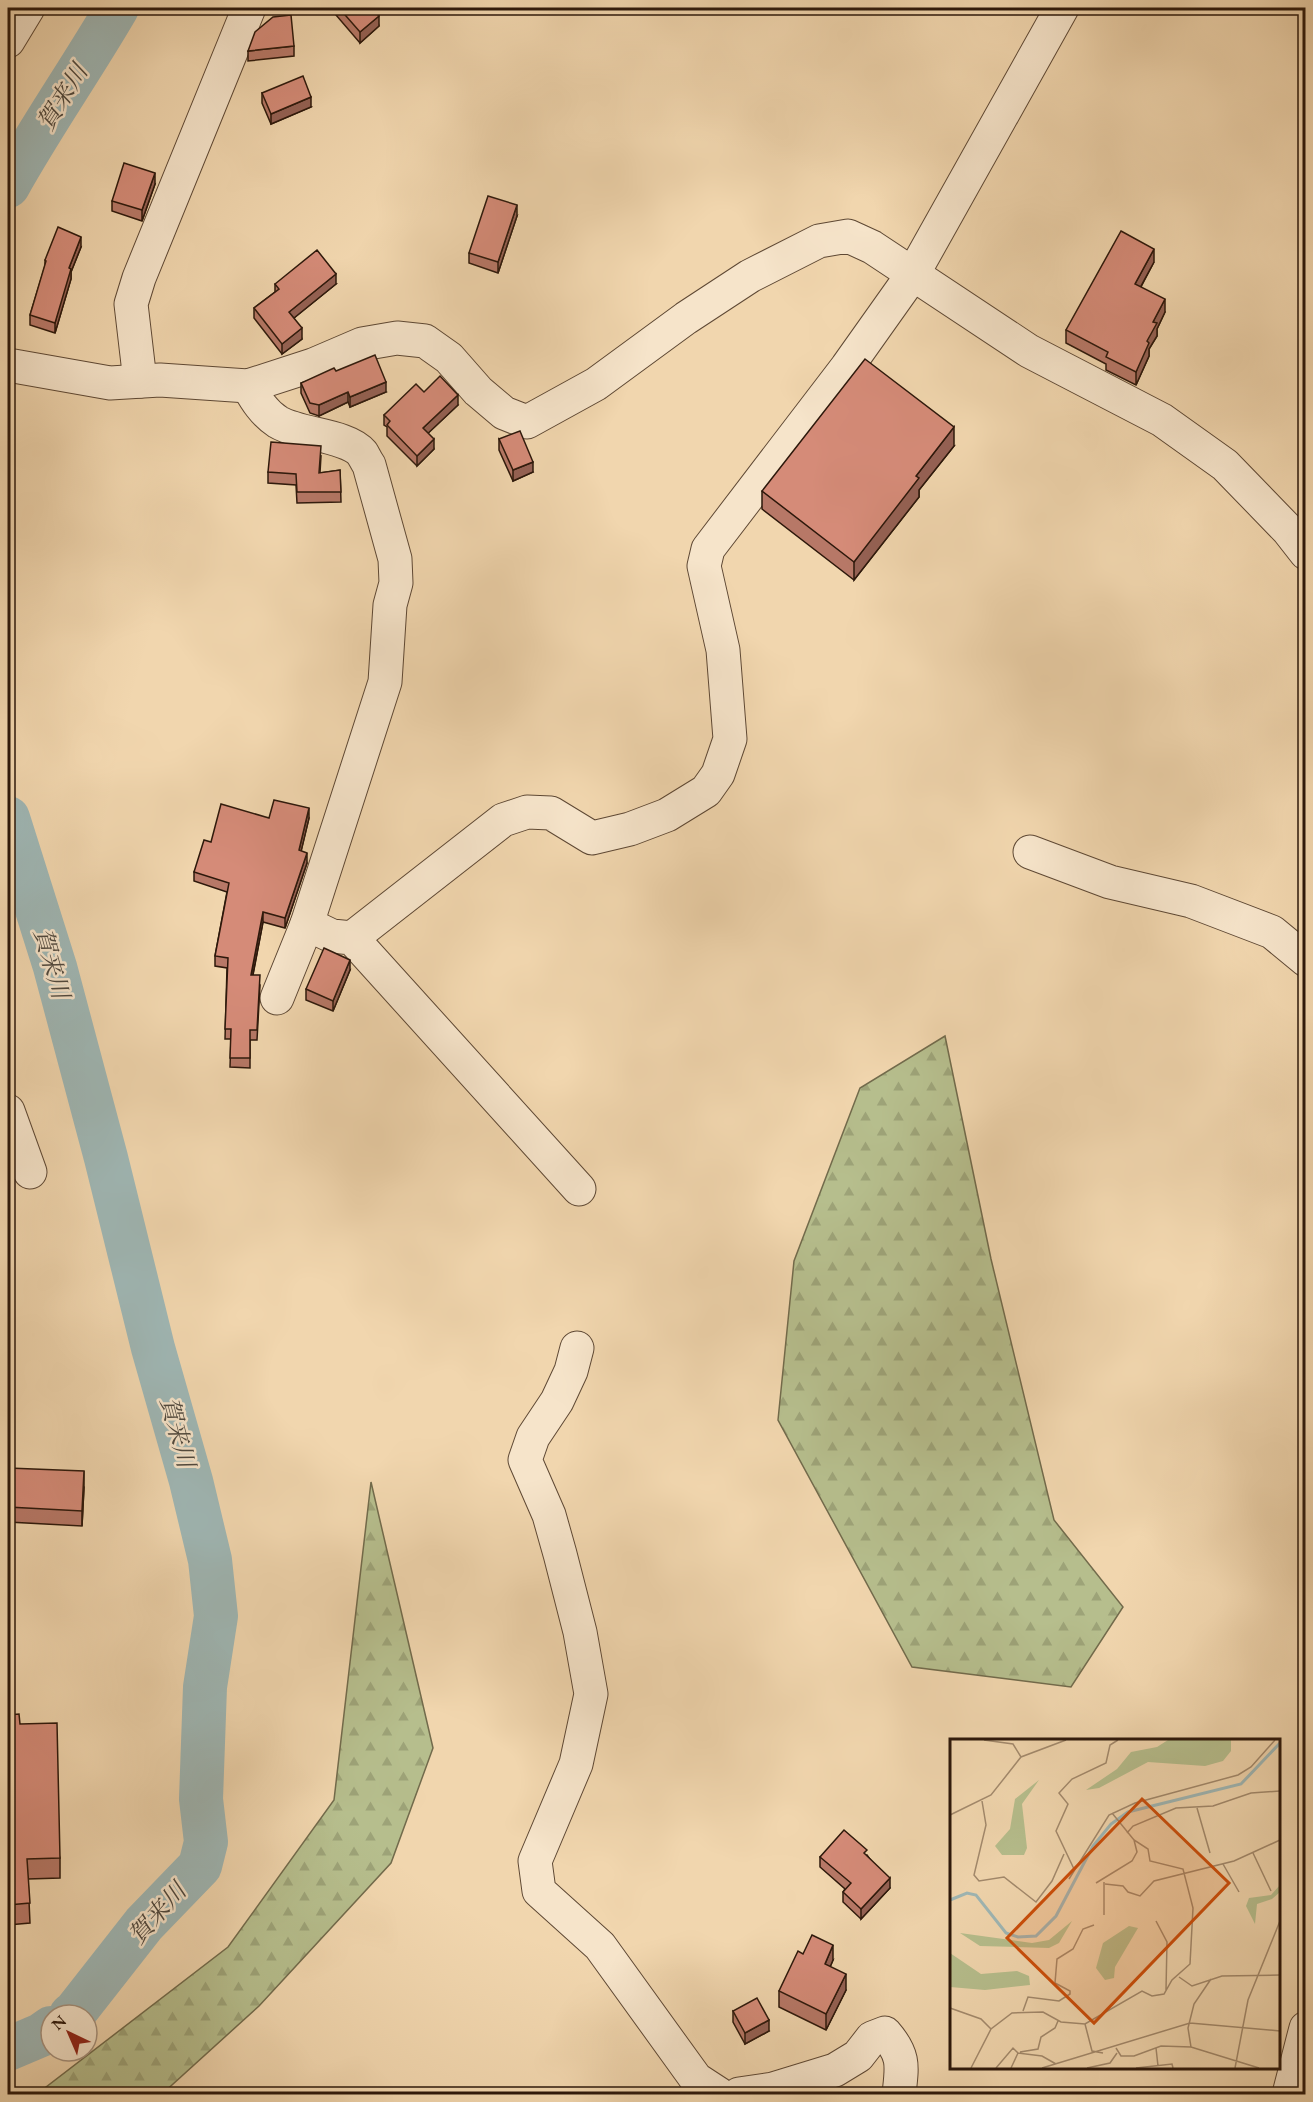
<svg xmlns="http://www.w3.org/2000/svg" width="1313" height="2102" viewBox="0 0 1313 2102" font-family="'EB Garamond','Noto Serif JP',serif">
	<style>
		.forest { fill: url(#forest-firs); stroke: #726b4c; stroke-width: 1.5 }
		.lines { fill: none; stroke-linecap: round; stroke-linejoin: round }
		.river { stroke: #9fb7b5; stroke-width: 44 }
		.minor-casing { stroke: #5e4834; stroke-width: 35 }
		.minor { stroke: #f6e4ca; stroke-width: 33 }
		.wall { fill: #b77867; stroke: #2d180b; stroke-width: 1.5 }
		.shaded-wall { fill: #956154; stroke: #2d180b; stroke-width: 1.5 }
		.building { fill: #d58b78; stroke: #2d180b; stroke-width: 1.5 }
		.labels { text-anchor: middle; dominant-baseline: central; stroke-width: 5; stroke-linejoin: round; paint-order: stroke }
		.water-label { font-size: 24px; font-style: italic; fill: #4f483e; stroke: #f6e4ca }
		.inset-river { fill: none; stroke: #9fb7b5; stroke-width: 3 }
		.inset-road { fill: none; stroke: #a38a6d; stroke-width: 1.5 }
		.view { fill: #cc4f0c; fill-opacity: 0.15; stroke: #cc4f0c; stroke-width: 3 }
		.inset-edge { fill: none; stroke: #2d180b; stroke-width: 3 }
	</style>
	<defs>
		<pattern id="forest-firs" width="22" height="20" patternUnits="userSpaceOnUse" patternTransform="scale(1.5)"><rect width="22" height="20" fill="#b6be8d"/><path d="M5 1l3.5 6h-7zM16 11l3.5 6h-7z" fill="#9da378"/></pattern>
	</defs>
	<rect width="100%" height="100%" fill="#f1d6ae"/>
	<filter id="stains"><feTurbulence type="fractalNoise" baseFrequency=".00333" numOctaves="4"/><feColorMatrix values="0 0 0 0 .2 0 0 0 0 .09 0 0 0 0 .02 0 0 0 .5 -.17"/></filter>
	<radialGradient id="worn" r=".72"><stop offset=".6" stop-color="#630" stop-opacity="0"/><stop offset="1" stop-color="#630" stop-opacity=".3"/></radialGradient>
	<g class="forest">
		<path d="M 945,1036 L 991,1259 L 1054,1520 L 1123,1607 L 1071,1687 L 912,1667 L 778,1420 L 794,1261 L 860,1088 Z"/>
		<path d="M 371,1482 L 433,1748 L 391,1863 L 259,2006 L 162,2094 L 37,2094 L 228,1947 L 334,1800 Z"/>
	</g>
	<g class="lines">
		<g class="river">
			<path d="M 8,186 C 42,125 82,68 117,8"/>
			<path d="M 8,818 L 55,967 L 106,1158 L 153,1348 L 191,1481 L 210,1560 L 216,1616 L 205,1687 L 201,1799 L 206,1842 L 200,1866 L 144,1924 L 75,2012 L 71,2015"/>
			<path d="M 8,2049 L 41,2035 L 51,2028"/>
		</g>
		<g class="minor-casing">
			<g id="minor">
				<path d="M 8,41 L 28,8"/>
				<path d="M 8,365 L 110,383 L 160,380 L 248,386 L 313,365 L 362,344 L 397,338 L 425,341 L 449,358 L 478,391 L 504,413 L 527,422 L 596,384 L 686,318 L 750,276 L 819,241 L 848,236 L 872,247 L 1029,351 L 1162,420 L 1225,465 L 1288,530 L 1306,553"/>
				<path d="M 140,381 L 131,304 L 139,278 L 249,8"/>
				<path d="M 248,386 C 256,400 264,413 278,422 C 300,435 347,435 362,453 C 364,456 366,461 369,465 L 395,559 L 396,583 L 390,605 L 385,682 L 307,924 L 277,998"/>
				<path d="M 1030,852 L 1110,882 L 1191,901 L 1272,932 L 1306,960"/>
				<path d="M 307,924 L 332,936 L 352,938 L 579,1189"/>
				<path d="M 352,938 L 503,820 L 527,812 L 551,813 L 592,838 L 630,829 L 667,815 L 706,791 L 718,774 L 730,739 L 723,650 L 704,566 L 708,549 L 847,367 L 913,274 L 1062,8"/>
				<path d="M 8,1111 L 30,1172"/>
				<path d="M 577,1348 L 571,1371 L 557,1401 L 533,1437 L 525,1460 L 549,1515 L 560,1554 L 580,1632 L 591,1694 L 576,1764 L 535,1861 L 539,1891 L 600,1946 L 696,2079 L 719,2094"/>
				<path d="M 739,2094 L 773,2089 L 835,2070 L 858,2056 L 872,2038 L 885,2033 C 905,2056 902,2066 899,2094"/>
				<path d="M 1289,2094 L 1306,2028"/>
			</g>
		</g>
		<use href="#minor" class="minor"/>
	</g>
	<g class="wall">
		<path d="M 330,8 L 377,8 L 377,9 L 375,11 L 379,26 L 360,43 Z"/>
		<path d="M 294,46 L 294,56 L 248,61 L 248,51 Z"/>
		<path d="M 262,93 L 311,107 L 271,124 L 262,103 Z"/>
		<path d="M 155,184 L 142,221 L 112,211 L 112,201 Z"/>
		<path d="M 517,216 L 498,273 L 469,263 L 469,253 Z"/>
		<path d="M 81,247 L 71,272 L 71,279 L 55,333 L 30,325 L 30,315 L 45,266 L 45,260 Z"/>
		<path d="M 1154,262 L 1141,287 L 1165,312 L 1157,329 L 1157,336 L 1149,349 L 1149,356 L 1136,385 L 1106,370 L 1106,364 L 1066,343 L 1066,330 Z"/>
		<path d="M 275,284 L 336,284 L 294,318 L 302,339 L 282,354 L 254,318 L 254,308 L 275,292 Z"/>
		<path d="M 336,371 L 386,392 L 350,407 L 348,402 L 319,416 L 310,413 L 301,393 L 301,383 Z"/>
		<path d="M 424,392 L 458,405 L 428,433 L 434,449 L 417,466 L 387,436 L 387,427 L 384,425 L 384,415 Z"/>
		<path d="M 499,439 L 533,472 L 513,481 L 499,450 Z"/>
		<path d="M 954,446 L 919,490 L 919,497 L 854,580 L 762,509 L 762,491 Z"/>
		<path d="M 321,456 L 320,473 L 340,470 L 341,502 L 297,503 L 296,485 L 268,483 L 268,472 Z"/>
		<path d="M 269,818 L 309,818 L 301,851 L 307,863 L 285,928 L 263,922 L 253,975 L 260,985 L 257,1040 L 250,1040 L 250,1068 L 230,1067 L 231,1039 L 225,1039 L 227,968 L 215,966 L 215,956 L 227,892 L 194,881 L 194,872 L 211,842 Z"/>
		<path d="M 350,970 L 333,1011 L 306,1000 L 306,989 Z"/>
		<path d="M 8,1468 L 84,1487 L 82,1526 L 8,1522 Z"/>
		<path d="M 8,1715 L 20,1724 L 60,1858 L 60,1878 L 28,1879 L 30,1923 L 8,1925 Z"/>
		<path d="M 867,1855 L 890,1888 L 861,1919 L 843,1902 L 843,1892 L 845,1889 L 820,1867 L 820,1857 Z"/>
		<path d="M 833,1960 L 830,1967 L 846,1990 L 826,2030 L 779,2007 L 779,1991 Z"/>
		<path d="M 733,2011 L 769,2031 L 745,2044 L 733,2022 Z"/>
	</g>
	<g class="shaded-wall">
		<path d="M 379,16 L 379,26 L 360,43 L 360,32 Z"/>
		<path d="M 311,97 L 311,107 L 271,124 L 271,114 Z"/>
		<path d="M 155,173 L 155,184 L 142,221 L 142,210 Z"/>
		<path d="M 517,205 L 517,216 L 498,273 L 498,262 Z"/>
		<path d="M 81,237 L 81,247 L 71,272 L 71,279 L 55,333 L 55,323 L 69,268 Z"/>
		<path d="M 1154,249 L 1154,262 L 1135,297 L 1135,284 Z"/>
		<path d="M 336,274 L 336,284 L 289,322 L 289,312 Z"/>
		<path d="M 1165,299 L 1165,312 L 1157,329 L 1157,336 L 1149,349 L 1149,356 L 1136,385 L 1136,372 L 1153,322 Z"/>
		<path d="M 302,328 L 302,339 L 282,354 L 282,344 Z"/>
		<path d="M 386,382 L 386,392 L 350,407 L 350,397 Z"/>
		<path d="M 348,392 L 348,402 L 319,416 L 319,405 Z"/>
		<path d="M 458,395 L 458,405 L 423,438 L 423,428 Z"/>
		<path d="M 954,427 L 954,446 L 919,490 L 919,497 L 854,580 L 854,562 L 916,476 Z"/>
		<path d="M 434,439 L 434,449 L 417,466 L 417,456 Z"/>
		<path d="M 533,462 L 533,472 L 513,481 L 513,470 Z"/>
		<path d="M 309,808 L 309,818 L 299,860 L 299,850 Z"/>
		<path d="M 307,853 L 307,863 L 285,928 L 285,918 Z"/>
		<path d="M 263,912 L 263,922 L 251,984 L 251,975 Z"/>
		<path d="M 350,960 L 350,970 L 333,1011 L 333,1001 Z"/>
		<path d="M 84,1471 L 84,1487 L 82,1526 L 82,1511 Z"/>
		<path d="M 890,1878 L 890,1888 L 861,1919 L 861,1909 Z"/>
		<path d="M 833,1945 L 833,1960 L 825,1979 L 825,1964 Z"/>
		<path d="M 846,1974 L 846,1990 L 826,2030 L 826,2014 Z"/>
		<path d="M 769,2020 L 769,2031 L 745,2044 L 745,2033 Z"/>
	</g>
	<g class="building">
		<path d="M 339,8 L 372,8 L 379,16 L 360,32 Z"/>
		<path d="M 291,15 L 294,46 L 248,51 L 255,32 L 273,17 Z"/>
		<path d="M 303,76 L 311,97 L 271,114 L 262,93 Z"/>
		<path d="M 124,163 L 155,173 L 142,210 L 112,201 Z"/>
		<path d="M 488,196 L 517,205 L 498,262 L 469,253 Z"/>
		<path d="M 58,227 L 81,237 L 69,268 L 71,269 L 55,323 L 30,315 L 46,261 L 45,260 Z"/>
		<path d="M 1121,231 L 1154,249 L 1135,284 L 1165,299 L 1153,322 L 1157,323 L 1147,341 L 1149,343 L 1136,372 L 1106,357 L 1108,352 L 1066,330 Z"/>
		<path d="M 317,250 L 336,274 L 289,312 L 302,328 L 282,344 L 254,308 L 279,289 L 275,284 Z"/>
		<path d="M 375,355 L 386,382 L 350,397 L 348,392 L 319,405 L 310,403 L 301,383 L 334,368 L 336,371 Z"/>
		<path d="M 865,359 L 954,427 L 916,476 L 919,478 L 854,562 L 762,491 Z"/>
		<path d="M 440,376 L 458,395 L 423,428 L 434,439 L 417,456 L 387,425 L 390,421 L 384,415 L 416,384 L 424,392 Z"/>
		<path d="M 520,431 L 533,462 L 513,470 L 499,439 Z"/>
		<path d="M 271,442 L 321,446 L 319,473 L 340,470 L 341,492 L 297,492 L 296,474 L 268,472 Z"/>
		<path d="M 274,800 L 309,808 L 299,850 L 307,853 L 285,918 L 263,912 L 251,975 L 260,975 L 257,1030 L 250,1030 L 250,1058 L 230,1058 L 231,1029 L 225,1029 L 228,958 L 215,956 L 229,883 L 194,872 L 204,840 L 211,842 L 221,804 L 269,818 Z"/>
		<path d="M 324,948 L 350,960 L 333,1001 L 306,989 Z"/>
		<path d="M 8,1468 L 84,1471 L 82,1511 L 8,1507 Z"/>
		<path d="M 19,1714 L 20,1724 L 57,1723 L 60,1858 L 27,1859 L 30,1903 L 8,1905 L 8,1715 Z"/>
		<path d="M 844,1830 L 867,1850 L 864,1853 L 890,1878 L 861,1909 L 843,1892 L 851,1883 L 820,1857 Z"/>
		<path d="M 812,1935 L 833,1945 L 825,1964 L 846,1974 L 826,2014 L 779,1991 L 798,1951 L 803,1954 Z"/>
		<path d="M 757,1998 L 769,2020 L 745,2033 L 733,2011 Z"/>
	</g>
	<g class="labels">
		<g class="water-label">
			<text transform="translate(62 97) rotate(-58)">賀来川</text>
			<text transform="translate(52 963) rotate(74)">賀来川</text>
			<text transform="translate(178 1432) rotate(75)">賀来川</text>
			<text transform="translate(157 1913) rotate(-48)">賀来川</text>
		</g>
	</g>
	<g transform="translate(950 1739)">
		<rect width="330" height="330" fill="#f1d6ae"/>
		<path d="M 218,1 L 281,1 L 281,12 L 273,22 L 255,27 L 198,23 L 149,49 L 136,51 L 167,30 L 181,13 L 207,8 ZM 89,41 L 72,65 L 77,109 L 74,116 L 52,116 L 45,107 L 60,90 L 65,60 ZM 330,146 L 330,153 L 322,160 L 307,165 L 305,185 L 296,167 L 299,159 L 321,156 ZM 122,182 L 109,204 L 99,209 L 30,207 L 10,194 L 82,204 L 99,201 ZM 179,187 L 188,189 L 165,228 L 164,239 L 155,241 L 146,229 L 153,204 ZM 0,214 L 31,235 L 67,232 L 79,237 L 80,246 L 35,251 L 0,248 Z" fill="#b6be8d"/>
		<path class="inset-river" d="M 0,161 L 17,154 L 26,156 L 56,194 L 68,198 L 86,197 L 106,177 L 143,107 L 161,85 L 178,73 L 291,45 L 330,4"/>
		<path class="inset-road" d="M 34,1 L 63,5 L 71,18M 32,62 L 36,86 L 24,136 L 29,142 L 54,138 L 86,163 L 102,142 L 114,115M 247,69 L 260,114M 0,76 L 41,56 L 71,18 L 116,1M 177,94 L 183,87 L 226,69 L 263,67 L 301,54 L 330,52M 303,114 L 321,152M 273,125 L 289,153M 124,130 L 106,92 L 118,65 L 109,54 L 122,40 L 156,24 L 160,6 L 168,1M 119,140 L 159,76 L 185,64 L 288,36 L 301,28 L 325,1M 154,143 L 154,176M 146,144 L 182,122 L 187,113 L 184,101M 155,145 L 173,147 L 178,153 L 190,157 L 204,142 L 284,122 L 330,101M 206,182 L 217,203 L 216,251M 229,238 L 242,247 L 272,237 L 330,236M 0,269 L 31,280 L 41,290M 73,272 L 78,258 L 109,262 L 120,255 L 120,252 L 105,244 L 107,220 L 123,210 L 133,190 L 144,186M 135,285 L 142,312 L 153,314M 241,308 L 238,289 L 244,265 L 261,240M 166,309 L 171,317 L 184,317 L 211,307 L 241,308 L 309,329M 206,309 L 208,327M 70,313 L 88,310 L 91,298 L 105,289 L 108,282M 21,329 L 41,290 L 62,274 L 93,273 L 111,283 L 135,285 L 192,252 L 202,257 L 214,255 L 222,241 L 240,225 L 243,169 L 233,130 L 200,122 L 198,110 L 184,101 L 162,74M 46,329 L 63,309 L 68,314M 61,329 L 68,314 L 92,317 L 106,325M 92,329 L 240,284 L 330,292M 137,329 L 160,324 L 167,314M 186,329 L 222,325 L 223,329M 285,329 L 298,261 L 330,182"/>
		<path class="view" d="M 192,60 L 279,144 L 144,284 L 57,199 Z"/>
		<rect width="330" height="330" class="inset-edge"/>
	</g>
	<rect width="1313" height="2102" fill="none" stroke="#f1d6ae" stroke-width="30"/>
	<rect x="9" y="9" width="1295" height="2084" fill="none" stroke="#2d180b" stroke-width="3"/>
	<rect x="15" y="15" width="1283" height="2072" fill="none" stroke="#2d180b" stroke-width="1.5"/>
	<g transform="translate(69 2033) rotate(316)"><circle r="28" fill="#f6e4ca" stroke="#a6927e" stroke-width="1.5"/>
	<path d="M0-4.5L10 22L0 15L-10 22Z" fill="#8f2418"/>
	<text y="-9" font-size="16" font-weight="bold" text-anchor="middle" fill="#2d180b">N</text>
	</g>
	<rect width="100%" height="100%" filter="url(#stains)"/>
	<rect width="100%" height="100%" fill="url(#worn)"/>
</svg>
